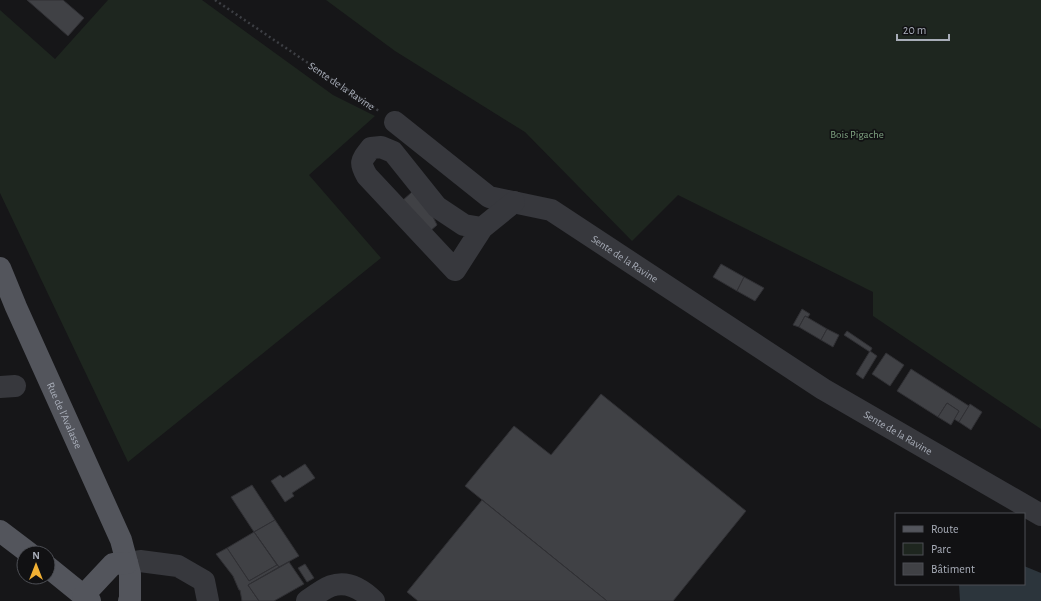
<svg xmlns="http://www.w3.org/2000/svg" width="1041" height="601" viewBox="0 0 1041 601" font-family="'Alegreya Sans',sans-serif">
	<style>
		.green { fill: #1e261f }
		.water { fill: #2c353c }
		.building { fill: #404145; stroke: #303034 }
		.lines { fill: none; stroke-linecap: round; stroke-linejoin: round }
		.path { stroke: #3d3f44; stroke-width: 2.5; stroke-dasharray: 2 3; stroke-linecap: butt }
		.minor { stroke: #37383d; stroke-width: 22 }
		.major { stroke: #53555c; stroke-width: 22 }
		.labels { text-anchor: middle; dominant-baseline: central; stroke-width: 3.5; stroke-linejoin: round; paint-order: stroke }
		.street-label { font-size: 11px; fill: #a8adb8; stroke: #111113 }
		.park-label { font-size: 11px; fill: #7fa381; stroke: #111113 }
	</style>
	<rect width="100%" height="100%" fill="#161618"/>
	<g class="green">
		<path d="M 108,0 L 202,0 L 333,95 L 375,116 L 309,175 L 381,258 L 128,462 L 0,193 L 0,10 L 55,59 Z"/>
		<path d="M 326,0 L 1041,0 L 1041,429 L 873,316 L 873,292 L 678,195 L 632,241 L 525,132 L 395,51 Z"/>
	</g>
	<path class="water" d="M 1024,566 L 1041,573 L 1041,601 L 960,601 L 959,584 L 1024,584 Z"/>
	<g class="building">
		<path d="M 27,0 L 63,0 L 84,18 L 68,36 Z"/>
		<path d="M 412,192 L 432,215 L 437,225 L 429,232 L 402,201 Z"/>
		<path d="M 721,264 L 744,277 L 737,291 L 713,277 Z"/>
		<path d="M 744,277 L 764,288 L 755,301 L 737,291 Z"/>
		<path d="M 802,309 L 810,314 L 808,317 L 805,316 L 799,327 L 793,325 Z"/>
		<path d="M 805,316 L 827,329 L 821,340 L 799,327 Z"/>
		<path d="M 827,329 L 839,335 L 833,347 L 821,340 Z"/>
		<path d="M 847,331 L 872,348 L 870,352 L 844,335 Z"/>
		<path d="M 870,351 L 877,356 L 863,379 L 856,374 Z"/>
		<path d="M 886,353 L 904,365 L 890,386 L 872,374 Z"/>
		<path d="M 911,369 L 969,406 L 959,422 L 954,419 L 959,411 L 947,403 L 938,417 L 897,391 Z"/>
		<path d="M 601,394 L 746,511 L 673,601 L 607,601 L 465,486 L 514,426 L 551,455 Z"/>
		<path d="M 947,403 L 959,411 L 951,425 L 938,417 Z"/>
		<path d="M 970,404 L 982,412 L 971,430 L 959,422 Z"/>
		<path d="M 305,464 L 315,478 L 292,493 L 294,496 L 285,502 L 271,481 L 280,475 L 283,478 Z"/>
		<path d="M 252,485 L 275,520 L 254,532 L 231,497 Z"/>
		<path d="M 482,500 L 607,601 L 418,601 L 407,592 Z"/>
		<path d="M 275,520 L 299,556 L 279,567 L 254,532 Z"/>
		<path d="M 254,532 L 277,565 L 249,581 L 227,548 Z"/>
		<path d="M 227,548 L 249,581 L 277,565 L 279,567 L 248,585 L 259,601 L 242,601 L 240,590 L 239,590 L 233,576 L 216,554 Z"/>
		<path d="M 289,562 L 304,584 L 274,601 L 259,601 L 248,585 Z"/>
		<path d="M 305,564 L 314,578 L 307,582 L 298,568 Z"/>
	</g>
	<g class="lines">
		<path class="path" id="s1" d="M 215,0 L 379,111"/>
		<g class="minor">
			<path id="s2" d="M 395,122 L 489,197 L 551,210 L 823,389 L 1041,515"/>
			<path d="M 482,228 L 455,270 L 367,176 C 359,162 361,161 371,148 L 381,147 L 393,152 L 437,207 L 464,225 L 482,228 L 514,202"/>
			<path d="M 0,387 L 15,386"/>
			<path d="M 127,563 L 140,561 L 178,566 L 204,581 L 208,601"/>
			<path d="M 307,601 C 314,596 323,589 331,586 C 348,580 363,590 374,601"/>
		</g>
		<g class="major">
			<path id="s3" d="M 0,268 L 16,307 L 121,540 L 130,574 L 130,599 L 129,601"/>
			<path d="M 0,531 L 29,553"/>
			<path d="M 48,567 L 90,601"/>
			<path d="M 83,596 L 113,564 L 127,563"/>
		</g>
	</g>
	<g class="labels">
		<g class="street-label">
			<text stroke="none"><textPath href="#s1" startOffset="153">Sente de la Ravine</textPath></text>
			<text stroke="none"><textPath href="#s2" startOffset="272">Sente de la Ravine</textPath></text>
			<text stroke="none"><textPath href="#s3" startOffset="161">Rue de l'Avalasse</textPath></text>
			<text stroke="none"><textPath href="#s2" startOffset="596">Sente de la Ravine</textPath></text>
		</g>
		<g class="park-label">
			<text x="857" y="134">Bois Pigache</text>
		</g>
	</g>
	<rect x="895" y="513" width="130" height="72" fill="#111113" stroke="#4d4f55"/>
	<rect x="903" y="526" width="20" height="6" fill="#53555c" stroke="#4d4f55"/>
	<text x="931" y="533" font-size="12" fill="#a8adb8">Route</text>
	<rect x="903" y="543" width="20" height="12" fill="#1e261f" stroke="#4d4f55"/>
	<text x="931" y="553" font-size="12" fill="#a8adb8">Parc</text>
	<rect x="903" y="563" width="20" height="12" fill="#404145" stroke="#4d4f55"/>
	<text x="931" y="573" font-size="12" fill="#a8adb8">Bâtiment</text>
	<g transform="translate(36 565)"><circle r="19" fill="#111113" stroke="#4d4f55"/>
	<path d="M0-3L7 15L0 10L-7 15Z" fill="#f2b134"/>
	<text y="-6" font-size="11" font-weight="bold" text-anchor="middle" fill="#a8adb8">N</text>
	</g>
	<path d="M897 34v6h52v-6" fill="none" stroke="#a8adb8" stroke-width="2"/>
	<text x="903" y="34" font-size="12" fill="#a8adb8" stroke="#111113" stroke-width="3" paint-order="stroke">20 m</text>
</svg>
